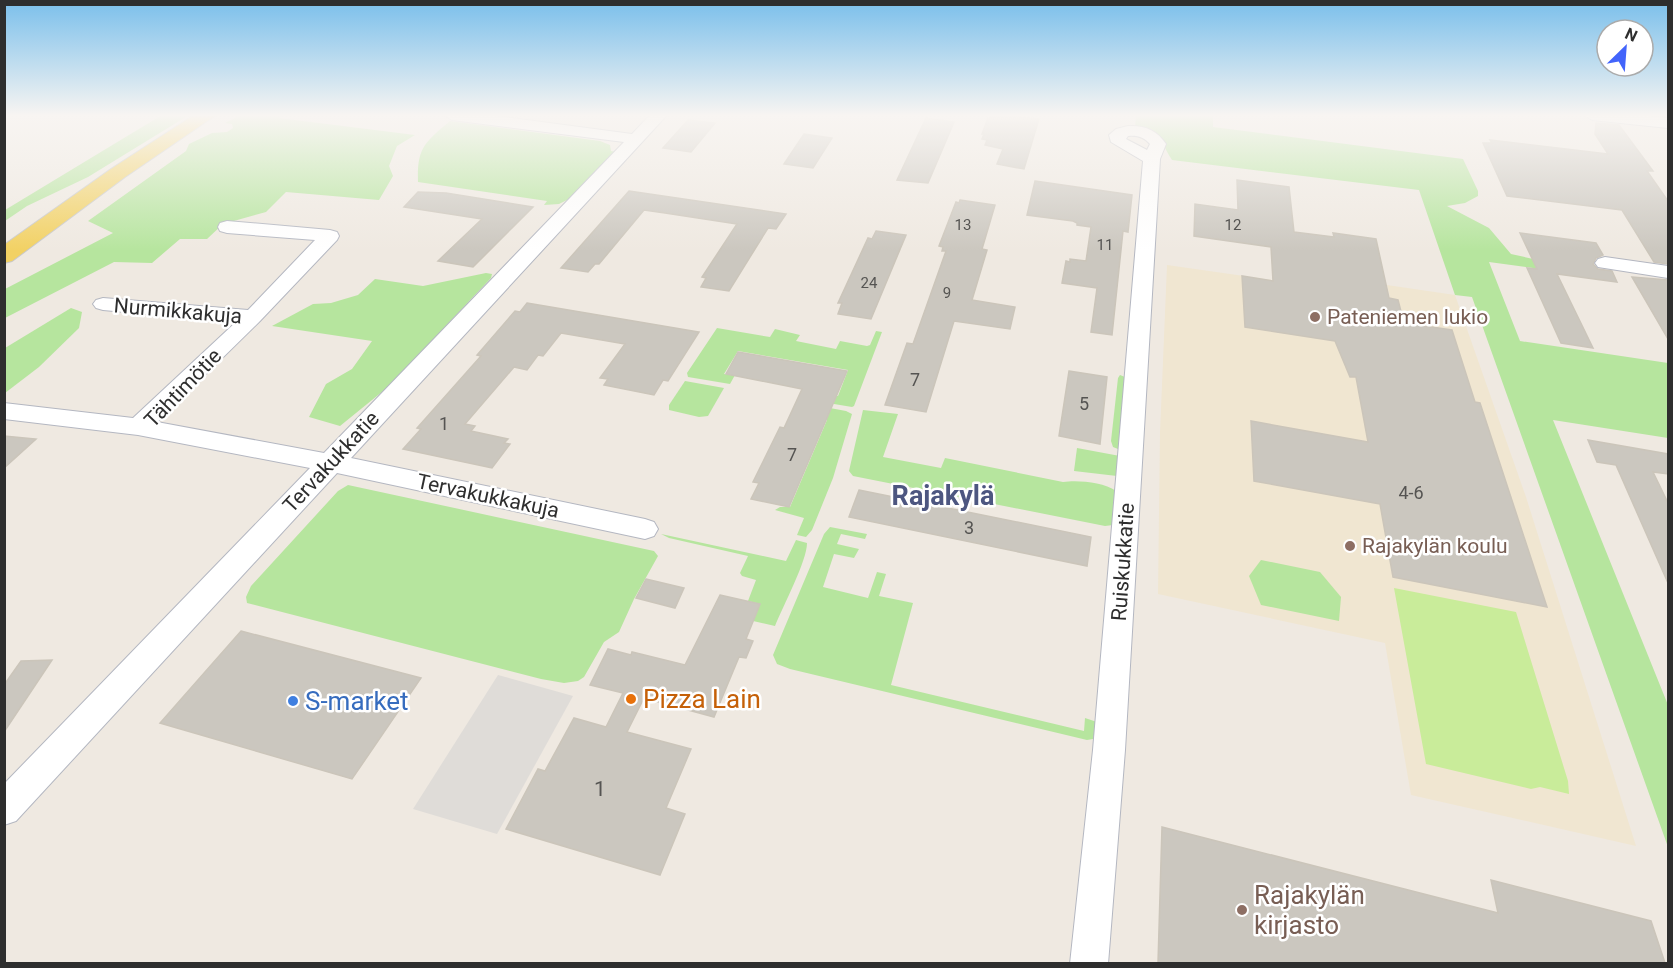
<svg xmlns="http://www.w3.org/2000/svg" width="1673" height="968" viewBox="0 0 1673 968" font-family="Roboto,sans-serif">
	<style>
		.education { fill: #f0e6d1 }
		.green { fill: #b6e59e }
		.pitch { fill: #c9ec9a }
		.plaza { fill: #dfdcd8 }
		.building { fill: #cbc7bf; stroke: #cbc5ba; stroke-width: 1.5 }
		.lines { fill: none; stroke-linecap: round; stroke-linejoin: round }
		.minor-casing { stroke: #b4b7c1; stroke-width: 2 }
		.major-casing { stroke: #c9c9c9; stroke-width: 2 }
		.minor { fill: #fff; fill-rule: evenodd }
		.major { fill: #f2d163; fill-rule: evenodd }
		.education-dot { fill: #8d6e63; stroke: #fff; stroke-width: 2 }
		.food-dot { fill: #e8710a; stroke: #fff; stroke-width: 2 }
		.shop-dot { fill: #3f7fe0; stroke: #fff; stroke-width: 2 }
		.labels { text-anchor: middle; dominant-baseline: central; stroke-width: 5; stroke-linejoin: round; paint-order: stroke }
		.far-number-label { font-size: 15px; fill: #555452 }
		.number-label { font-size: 18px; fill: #555452 }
		.street-label { font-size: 21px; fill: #2e2e2e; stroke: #fff }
		.education-label { font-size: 21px; fill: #785e54; stroke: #fff; text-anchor: start }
		.near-number-label { font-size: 21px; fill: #555452 }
		.near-food-label { font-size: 26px; fill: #c56008; stroke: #fff; text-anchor: start }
		.near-shop-label { font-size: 26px; fill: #366cbe; stroke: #fff; text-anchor: start }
		.near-education-label { font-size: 26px; fill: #785e54; stroke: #fff; text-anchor: start }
		.district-label { font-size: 27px; font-weight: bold; fill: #4d5680; stroke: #fff }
	</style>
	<rect width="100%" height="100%" fill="#efe9e1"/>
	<path class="education" d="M 1167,265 L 1390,297 L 1387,285 L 1455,295 L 1526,497 L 1636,846 L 1411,795 L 1385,643 L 1158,594 L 1160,433 Z"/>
	<g class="green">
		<path d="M 162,115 L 189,115 L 88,177 L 27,206 L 5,221 L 5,210 Z"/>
		<path d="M 241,115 L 283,115 L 279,118 L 415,135 L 397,146 L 389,166 L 393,176 L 379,200 L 286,192 L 266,212 L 223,224 L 207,239 L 180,239 L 152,263 L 114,262 L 5,318 L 5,289 L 113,233 L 88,221 L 186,151 L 189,144 L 212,133 L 227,132 L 233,128 L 232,124 L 225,123 Z"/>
		<path d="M 1136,115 L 1213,115 L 1213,127 L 1463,159 L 1478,191 L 1478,196 L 1465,203 L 1447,206 L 1489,228 L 1511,254 L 1556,264 L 1562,272 L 1489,262 L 1520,341 L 1668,363 L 1668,438 L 1553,420 L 1668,705 L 1668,847 L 1472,297 L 1455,295 L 1419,190 L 1172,160 C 1157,136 1165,135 1135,128 Z"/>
		<path d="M 450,121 L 600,141 L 610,145 L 611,151 L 616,152 L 569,199 L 559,204 L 544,205 L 547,201 L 418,182 C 417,148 424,143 450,121 Z"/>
		<path d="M 486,273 L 492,274 L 491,278 L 388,387 L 340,426 L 309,417 L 326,384 L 352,369 L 372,341 L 272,326 L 313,304 L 331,303 L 358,295 L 375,279 L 423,286 Z"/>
		<path d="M 71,308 L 82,312 L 79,328 L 39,367 L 5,393 L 5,348 Z"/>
		<path d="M 717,328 L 770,337 L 775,329 L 800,335 L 796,341 L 836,349 L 840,341 L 867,346 L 870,345 L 876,331 L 882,332 L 854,406 L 852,407 L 816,401 L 824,393 L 838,396 L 848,370 L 738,351 L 724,374 L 735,375 L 730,384 L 688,377 L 687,373 Z"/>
		<path d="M 1120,375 L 1125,377 L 1118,449 L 1113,447 L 1111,441 L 1118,378 Z"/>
		<path d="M 685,381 L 724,388 L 708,416 L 699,417 L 669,410 L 669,405 Z"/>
		<path d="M 803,403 L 846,411 L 852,414 L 833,478 L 812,530 L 806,537 L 797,535 L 804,518 L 775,510 L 780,507 L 790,507 L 827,420 Z"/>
		<path d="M 863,410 L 898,414 L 883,457 L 941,468 L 945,458 L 1063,482 C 1078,480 1103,482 1116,491 L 1113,525 L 1105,526 L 853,476 L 849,471 Z"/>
		<path d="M 1077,448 L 1120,456 L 1117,476 L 1074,471 Z"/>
		<path d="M 348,485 L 654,551 L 658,556 L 634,599 L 619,632 L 604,642 L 584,677 L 578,681 L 564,683 L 541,679 L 247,603 L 246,597 L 251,586 L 338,491 Z"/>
		<path d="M 830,527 L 867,534 L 865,539 L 841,534 L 837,544 L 859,549 L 854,558 L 834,554 L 823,587 L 868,598 L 877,572 L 886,574 L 879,596 L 913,603 L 891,685 L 1084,731 L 1085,718 L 1097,722 L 1093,739 L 1087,740 L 790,669 L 777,664 L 773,655 L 824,534 Z"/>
		<path d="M 661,534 L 786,561 L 796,540 L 807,543 C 807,561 783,606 775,626 L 753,621 L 760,604 L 748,601 L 756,580 L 742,576 L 740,573 L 748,556 L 669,538 Z"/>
		<path d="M 1261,560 L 1320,572 L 1341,597 L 1339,621 L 1261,605 L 1249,576 Z"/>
	</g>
	<path class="pitch" d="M 1394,588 L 1516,612 L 1568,781 L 1569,794 L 1540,787 L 1531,789 L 1426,764 Z"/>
	<path class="plaza" d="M 498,675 L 573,696 L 497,834 L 413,809 Z"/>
	<g class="building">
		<path d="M 994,115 L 1019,115 L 1018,117 L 1039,119 L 1024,169 L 997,164 L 1003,149 L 985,145 L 987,140 L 982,139 L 984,134 L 982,134 L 988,118 L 992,118 Z"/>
		<path d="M 926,118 L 954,122 L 928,183 L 897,180 Z"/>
		<path d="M 688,120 L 715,123 L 691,152 L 663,148 Z"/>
		<path d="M 1596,123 L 1619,125 L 1653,171 L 1647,171 L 1668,201 L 1668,264 L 1654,262 L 1622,210 L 1507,196 L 1483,143 L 1492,143 L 1490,140 L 1608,154 L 1595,134 Z"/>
		<path d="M 804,134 L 832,138 L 813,168 L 784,164 Z"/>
		<path d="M 1237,180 L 1289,187 L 1294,232 L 1334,237 L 1333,233 L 1376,239 L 1389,298 L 1398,300 L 1404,323 L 1452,330 L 1475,402 L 1480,403 L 1547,607 L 1393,577 L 1380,504 L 1254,481 L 1251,421 L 1368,442 L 1356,377 L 1350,377 L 1335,341 L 1245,327 L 1242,276 L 1273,281 L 1271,247 L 1194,236 L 1195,204 L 1238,210 Z"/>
		<path d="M 1035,181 L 1132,195 L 1128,232 L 1123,231 L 1112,335 L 1091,332 L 1097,288 L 1062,283 L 1066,261 L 1070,262 L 1070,259 L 1086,261 L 1091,227 L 1077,225 L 1077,223 L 1073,221 L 1027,215 Z"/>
		<path d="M 629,191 L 786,214 L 776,229 L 768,228 L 729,291 L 701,287 L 706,278 L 702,277 L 737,224 L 665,213 L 644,210 L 599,264 L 595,264 L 588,272 L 561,268 Z"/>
		<path d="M 418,192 L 446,193 L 533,207 L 473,267 L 438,261 L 482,219 L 404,207 Z"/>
		<path d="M 960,200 L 995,205 L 982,249 L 987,250 L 972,300 L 1015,307 L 1010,329 L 954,321 L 926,412 L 885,405 L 907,343 L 913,344 L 946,251 L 942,251 L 943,247 L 939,246 L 956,202 L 959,203 Z"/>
		<path d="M 876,231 L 906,235 L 871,319 L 838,314 L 842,303 L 838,303 L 868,238 L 872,239 Z"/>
		<path d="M 1520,233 L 1596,243 L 1603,255 L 1596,258 L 1593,264 L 1598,269 L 1612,271 L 1617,282 L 1557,274 L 1593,348 L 1561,343 L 1527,268 L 1537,269 Z"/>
		<path d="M 1632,277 L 1668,280 L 1668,339 Z"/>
		<path d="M 527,303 L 699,332 L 668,381 L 663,380 L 654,395 L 604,385 L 608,379 L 600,378 L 625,344 L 561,333 L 543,356 L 538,355 L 527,370 L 514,367 L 465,424 L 475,426 L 471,431 L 508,439 L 504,443 L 510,444 L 492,468 L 403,449 L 421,429 L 417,428 L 481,356 L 477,355 L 515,311 L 520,312 Z"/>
		<path d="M 738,352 L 847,371 L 789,507 L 751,499 L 759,483 L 753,482 L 780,427 L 784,428 L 802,389 L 726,374 Z"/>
		<path d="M 1069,371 L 1107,377 L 1100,444 L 1059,436 Z"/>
		<path d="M 4,436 L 36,439 L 4,468 Z"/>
		<path d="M 1588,440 L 1668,454 L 1668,474 L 1653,472 L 1668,503 L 1668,583 L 1616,465 L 1597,462 Z"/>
		<path d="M 859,490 L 1091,537 L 1087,566 L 849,517 Z"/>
		<path d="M 646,579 L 684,588 L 675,608 L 636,598 Z"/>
		<path d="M 720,595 L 760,604 L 746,639 L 753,641 L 746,658 L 739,657 L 714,717 L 644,698 L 627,732 L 691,749 L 666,808 L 685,814 L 660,875 L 506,829 L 538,769 L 545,771 L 574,718 L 606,727 L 623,693 L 590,685 L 608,649 L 631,655 L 632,652 L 685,665 Z"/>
		<path d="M 241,631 L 421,678 L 352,779 L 160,723 Z"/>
		<path d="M 52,660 L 4,732 L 4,685 L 21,661 Z"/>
		<path d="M 1162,827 L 1498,913 L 1491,880 L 1651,921 L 1665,963 L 1158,963 Z"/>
	</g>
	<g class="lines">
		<g class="minor-casing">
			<g id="minor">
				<path d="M 444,115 L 489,115 L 632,134 L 650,115 L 667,115 L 351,458 L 645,519 L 654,522 L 658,529 L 654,536 L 645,539 L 337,473 L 16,821 L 4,825 L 4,784 L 310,468 L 138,435 L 4,419 L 4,403 L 133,418 L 236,322 L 103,310 L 96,308 L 93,304 L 96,300 L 103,298 L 248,310 L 315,240 L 227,233 L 220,231 L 218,227 L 220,223 L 227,221 L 330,230 L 337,232 L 339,236 L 337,240 L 260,321 L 157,422 L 324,453 L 624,142 L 452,120 Z"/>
				<path d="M 1584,115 L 1638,115 L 1668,118 L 1668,128 L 1592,120 Z"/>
				<path d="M 1128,126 C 1144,125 1157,130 1166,144 L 1160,159 L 1125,750 L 1108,964 L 1070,964 L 1093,750 L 1143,161 L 1111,142 L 1109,135 L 1116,129 ZM 1128,136 C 1137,135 1144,137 1150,144 L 1147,150 L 1126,139 Z"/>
				<path d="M 1605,257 L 1668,266 L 1668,278 L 1598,267 L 1595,263 L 1598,259 Z"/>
			</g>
		</g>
		<g class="major-casing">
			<path id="major" d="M 194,115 L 216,115 L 125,177 L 12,261 L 4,263 L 4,245 L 111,169 Z"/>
		</g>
		<use href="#minor" class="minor"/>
		<use href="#major" class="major"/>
	</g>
	<linearGradient id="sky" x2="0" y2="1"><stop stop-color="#7abfeb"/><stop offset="0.46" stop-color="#f8f5f2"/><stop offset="1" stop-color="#f8f5f2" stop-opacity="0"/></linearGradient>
	<rect width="1673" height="251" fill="url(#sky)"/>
	<g class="education-dot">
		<circle cx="1315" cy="317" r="6"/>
		<circle cx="1350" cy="546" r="6"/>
		<circle cx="1242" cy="910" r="6"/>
	</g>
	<circle class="food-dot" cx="631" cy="699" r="6"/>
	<circle class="shop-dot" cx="293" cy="701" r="6"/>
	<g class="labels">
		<g class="far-number-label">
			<text x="963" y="225">13</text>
			<text x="1233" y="225">12</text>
			<text x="1105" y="245">11</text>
			<text x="869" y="283">24</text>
			<text x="947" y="293">9</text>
		</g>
		<g class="number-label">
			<text x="915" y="379">7</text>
			<text x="1084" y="403">5</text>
			<text x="444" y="423">1</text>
			<text x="792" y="454">7</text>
			<text x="1411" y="492">4-6</text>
			<text x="969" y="527">3</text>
		</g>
		<g class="street-label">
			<text transform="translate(178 311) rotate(5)">Nurmikkakuja</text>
			<text transform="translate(183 388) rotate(-46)">Tähtimötie</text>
			<text transform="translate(331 462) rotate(-47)">Tervakukkatie</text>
			<text transform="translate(488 496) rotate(12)">Tervakukkakuja</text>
			<text transform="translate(1123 562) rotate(-86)">Ruiskukkatie</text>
		</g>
		<g class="education-label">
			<text x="1327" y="317">Pateniemen lukio</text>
			<text x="1362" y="546">Rajakylän koulu</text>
		</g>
		<g class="near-number-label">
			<text x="600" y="789">1</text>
		</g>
		<g class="near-food-label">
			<text x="643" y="699">Pizza Lain</text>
		</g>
		<g class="near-shop-label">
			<text x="305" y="701">S-market</text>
		</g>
		<g class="near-education-label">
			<text x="1254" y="895">Rajakylän<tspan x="1254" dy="30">kirjasto</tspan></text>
		</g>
		<g class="district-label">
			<text x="943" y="496">Rajakylä</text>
		</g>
	</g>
	<rect width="1673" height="968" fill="none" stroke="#2e2e2e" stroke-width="12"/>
	<g transform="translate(1625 48) rotate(25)"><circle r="28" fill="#ffffff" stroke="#ababab" stroke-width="1.5"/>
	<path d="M0-4.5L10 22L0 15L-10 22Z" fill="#4264fb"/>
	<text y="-9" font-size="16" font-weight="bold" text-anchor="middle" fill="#2e2e2e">N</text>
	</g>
</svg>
